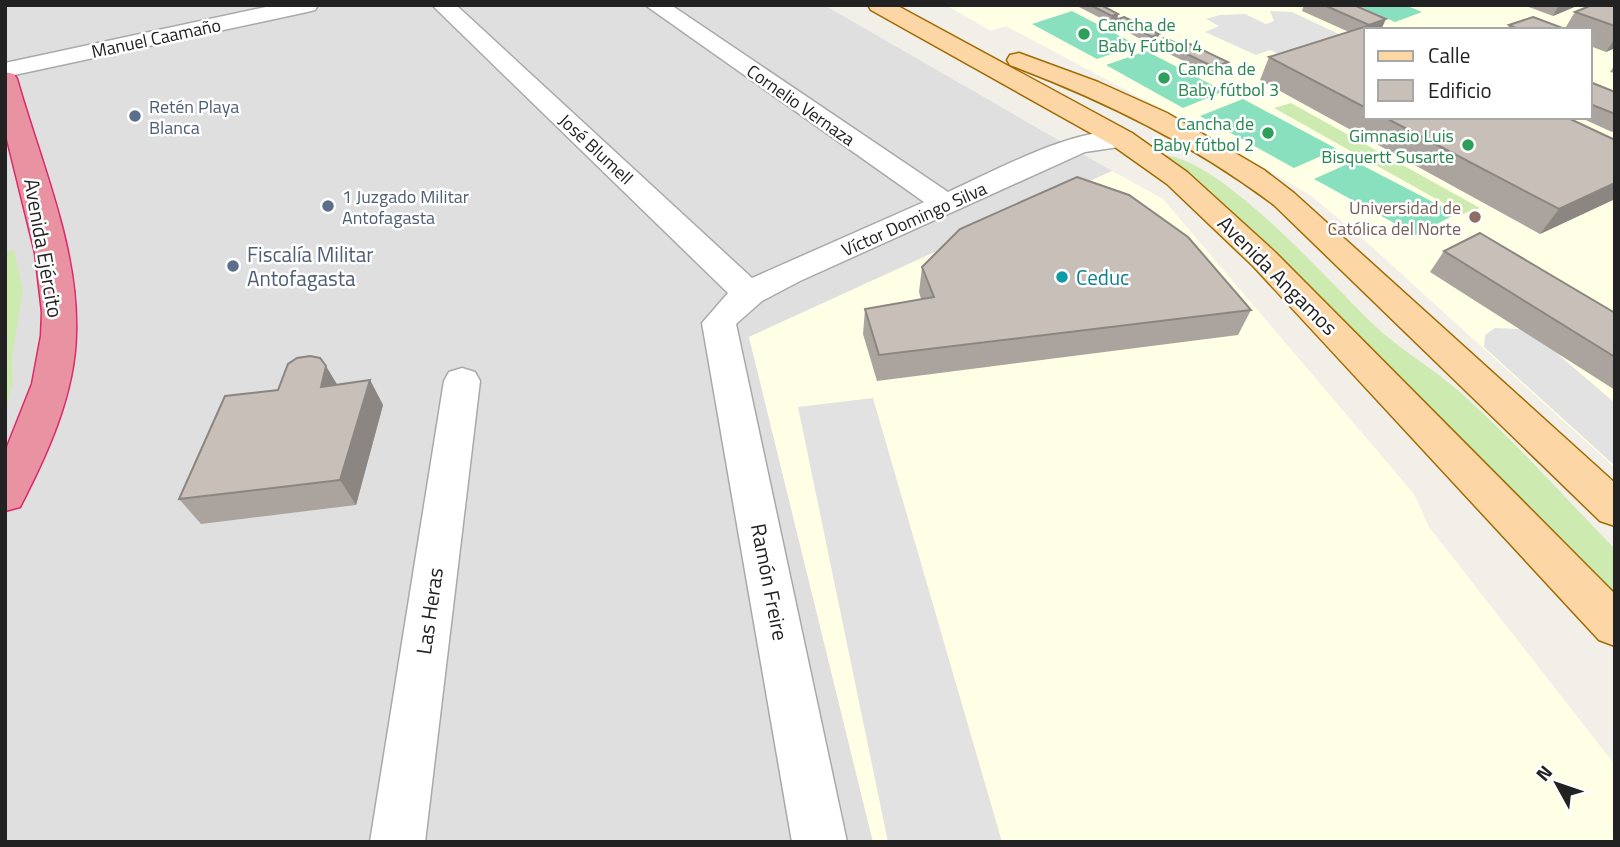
<svg xmlns="http://www.w3.org/2000/svg" width="1620" height="847" viewBox="0 0 1620 847" font-family="'Titillium Web',sans-serif">
	<style>
		.residential { fill: #e0dfdf }
		.education { fill: #ffffe5; fill-rule: evenodd }
		.grass { fill: #cdebb0 }
		.pitch { fill: #88e0be }
		.parking { fill: #e2e2e2 }
		.lines { fill: none; stroke-linecap: round; stroke-linejoin: round }
		.minor-casing { stroke: #a9a9a9; stroke-width: 3 }
		.major-casing { stroke: #a06b00; stroke-width: 3 }
		.highway-casing { stroke: #dc2a67; stroke-width: 3 }
		.minor { fill: #fff; fill-rule: evenodd }
		.major { fill: #fcd6a4; fill-rule: evenodd }
		.highway { fill: #e892a2; fill-rule: evenodd }
		.wall { fill: #aba49e }
		.shaded-wall { fill: #8b8681 }
		.building { fill: #c7bfb8; stroke: #8b8681; stroke-width: 2 }
		.leisure-dot { fill: #2e9e5b; stroke: #fff; stroke-width: 2.5 }
		.service-dot { fill: #5c6f8a; stroke: #fff; stroke-width: 2.5 }
		.education-dot { fill: #8d6e63; stroke: #fff; stroke-width: 2.5 }
		.culture-dot { fill: #0f9aa8; stroke: #fff; stroke-width: 2.5 }
		.labels { text-anchor: middle; dominant-baseline: central; stroke-width: 5; stroke-linejoin: round; paint-order: stroke }
		.far-leisure-label { font-size: 18px; fill: #27864d; stroke: #fff; text-anchor: start }
		.far-street-label { font-size: 18px; fill: #222; stroke: #fff }
		.far-service-label { font-size: 18px; fill: #4e5e75; stroke: #fff; text-anchor: start }
		.far-education-label { font-size: 18px; fill: #785e54; stroke: #fff; text-anchor: end }
		.street-label { font-size: 21px; fill: #222; stroke: #fff }
		.service-label { font-size: 21px; fill: #4e5e75; stroke: #fff; text-anchor: start }
		.culture-label { font-size: 21px; fill: #0d838f; stroke: #fff; text-anchor: start }
	</style>
	<rect width="100%" height="100%" fill="#f2efe9"/>
	<path class="residential" d="M 5,5 L 824,5 L 1112,171 L 749,337 L 873,842 L 5,842 Z"/>
	<g class="education">
		<path d="M 946,5 L 1615,5 L 1615,468 L 1362,238 L 1310,195 L 1188,123 L 1006,26 L 991,31 ZM 1366,30 L 1590,30 L 1590,117 L 1366,117 Z"/>
		<path d="M 1112,171 L 1163,199 L 1414,494 L 1429,527 L 1615,765 L 1615,842 L 873,842 L 749,337 Z"/>
	</g>
	<g class="grass">
		<path d="M 1291,103 L 1480,208 L 1463,214 L 1274,108 Z"/>
		<path d="M 1164,155 C 1224,161 1327,280 1373,324 C 1400,350 1433,368 1461,393 C 1515,441 1564,497 1615,549 L 1615,605 L 1416,399 Z"/>
		<path d="M 14,250 L 23,290 L 12,359 L 13,381 L 5,413 L 5,252 Z"/>
	</g>
	<g class="pitch">
		<path d="M 1357,5 L 1405,5 L 1422,12 L 1395,22 Z"/>
		<path d="M 1072,11 L 1137,45 L 1097,59 L 1032,24 Z"/>
		<path d="M 1146,51 L 1224,91 L 1183,108 L 1106,65 Z"/>
		<path d="M 1243,99 L 1337,149 L 1294,168 L 1200,116 Z"/>
		<path d="M 1354,161 L 1456,214 L 1416,235 L 1314,179 Z"/>
	</g>
	<g class="parking">
		<path d="M 1270,11 L 1292,12 L 1343,36 L 1283,56 L 1270,50 L 1256,55 L 1205,32 L 1219,26 L 1206,19 L 1220,15 L 1245,14 L 1266,24 L 1274,21 Z"/>
		<path d="M 1495,328 L 1519,329 L 1539,338 L 1615,403 L 1615,466 L 1484,347 L 1485,335 Z"/>
		<path d="M 873,398 L 1002,842 L 888,842 L 798,407 Z"/>
	</g>
	<g class="lines">
		<g class="minor-casing">
			<g id="minor">
				<path d="M 275,5 L 318,5 L 315,10 L 307,12 L 5,77 L 5,63 Z"/>
				<path d="M 432,5 L 456,5 L 752,278 L 924,202 L 645,5 L 671,5 L 948,192 C 993,172 1084,121 1132,133 L 1136,139 L 1132,145 L 1085,152 L 800,281 L 762,301 L 736,324 L 847,842 L 792,842 L 702,323 L 728,293 Z"/>
				<path d="M 462,368 L 475,372 L 480,381 L 425,842 L 370,842 L 444,381 L 449,372 Z"/>
			</g>
		</g>
		<g class="major-casing">
			<g id="major">
				<path d="M 868,5 L 896,5 L 1132,133 L 1187,172 L 1275,252 L 1615,594 L 1615,646 L 1599,640 L 1253,266 L 1167,184 L 1112,145 L 871,10 Z"/>
				<path d="M 1019,53 L 1098,82 L 1167,113 L 1264,170 L 1294,193 L 1615,483 L 1615,526 L 1600,521 L 1274,205 C 1193,144 1105,101 1010,65 L 1007,60 L 1010,55 Z"/>
			</g>
		</g>
		<g class="highway-casing">
			<path id="highway" d="M 5,72 L 14,74 L 17,79 C 40,161 79,248 76,334 C 75,394 47,455 20,507 L 5,511 L 5,452 L 32,384 L 41,336 L 42,312 L 35,253 L 5,131 Z"/>
		</g>
		<use href="#minor" class="minor"/>
		<use href="#major" class="major"/>
		<use href="#highway" class="highway"/>
	</g>
	<g class="wall">
		<path d="M 1080,5 L 1101,5 L 1118,14 L 1117,21 L 1110,23 L 1079,7 Z"/>
		<path d="M 1304,5 L 1354,5 L 1386,19 L 1366,30 L 1366,117 L 1566,117 L 1615,140 L 1615,199 L 1540,234 L 1260,80 L 1269,57 L 1349,32 L 1302,11 Z"/>
		<path d="M 1523,5 L 1579,5 L 1553,16 Z"/>
		<path d="M 1615,5 L 1615,48 L 1606,52 L 1590,46 L 1590,30 L 1564,30 L 1575,12 Z"/>
		<path d="M 1118,19 L 1159,34 L 1157,41 L 1150,44 L 1116,26 Z"/>
		<path d="M 1509,25 L 1560,27 L 1559,30 L 1507,30 Z"/>
		<path d="M 1157,40 L 1182,46 L 1228,62 L 1226,69 L 1212,75 L 1155,47 Z"/>
		<path d="M 1615,65 L 1615,73 L 1610,72 Z"/>
		<path d="M 1590,82 L 1615,92 L 1615,130 L 1612,132 L 1579,117 L 1590,117 Z"/>
		<path d="M 1444,251 L 1615,313 L 1615,390 L 1430,272 Z"/>
		<path d="M 922,267 L 1251,310 L 1238,335 L 877,381 L 863,334 L 865,309 L 921,299 L 919,292 Z"/>
		<path d="M 370,380 L 383,405 L 356,505 L 201,524 L 179,499 L 337,385 Z"/>
	</g>
	<g class="shaded-wall">
		<path d="M 1559,5 L 1579,5 L 1553,16 Z"/>
		<path d="M 1118,14 L 1117,21 L 1110,23 L 1112,16 Z"/>
		<path d="M 1386,19 L 1381,30 L 1366,30 L 1369,25 Z"/>
		<path d="M 1159,34 L 1157,41 L 1150,44 L 1152,37 Z"/>
		<path d="M 1615,38 L 1615,48 L 1606,52 Z"/>
		<path d="M 1228,62 L 1226,69 L 1212,75 L 1214,67 Z"/>
		<path d="M 1615,183 L 1615,199 L 1540,234 L 1559,209 Z"/>
		<path d="M 326,366 L 341,391 L 321,387 Z"/>
		<path d="M 370,380 L 383,405 L 356,505 L 340,480 Z"/>
	</g>
	<g class="building">
		<path d="M 1090,5 L 1101,5 L 1118,14 L 1112,16 Z"/>
		<path d="M 1324,5 L 1354,5 L 1386,19 L 1369,25 Z"/>
		<path d="M 1592,5 L 1615,5 L 1615,26 L 1575,12 Z"/>
		<path d="M 1124,17 L 1159,34 L 1152,37 L 1118,19 Z"/>
		<path d="M 1533,17 L 1560,27 L 1553,30 L 1520,30 L 1509,25 Z"/>
		<path d="M 1367,26 L 1374,30 L 1366,30 L 1366,108 L 1269,57 Z"/>
		<path d="M 1165,38 L 1182,46 L 1188,43 L 1228,62 L 1214,67 L 1157,40 Z"/>
		<path d="M 1590,82 L 1615,92 L 1615,114 L 1590,104 Z"/>
		<path d="M 1384,117 L 1566,117 L 1615,140 L 1615,183 L 1559,209 Z"/>
		<path d="M 1077,177 L 1129,195 L 1188,237 L 1251,310 L 879,355 L 865,309 L 934,297 L 922,267 L 960,229 Z"/>
		<path d="M 1480,233 L 1615,313 L 1615,357 L 1444,251 Z"/>
		<path d="M 310,356 L 320,358 L 326,366 L 321,387 L 370,380 L 340,480 L 179,499 L 225,396 L 278,390 L 288,364 L 297,358 Z"/>
	</g>
	<g class="leisure-dot">
		<circle cx="1084" cy="34" r="7"/>
		<circle cx="1164" cy="78" r="7"/>
		<circle cx="1268" cy="133" r="7"/>
		<circle cx="1468" cy="145" r="7"/>
	</g>
	<g class="service-dot">
		<circle cx="135" cy="116" r="7"/>
		<circle cx="328" cy="206" r="7"/>
		<circle cx="233" cy="266" r="7"/>
	</g>
	<circle class="education-dot" cx="1475" cy="217" r="7"/>
	<circle class="culture-dot" cx="1062" cy="277" r="7"/>
	<g class="labels">
		<g class="far-leisure-label">
			<text x="1098" y="24">Cancha de<tspan x="1098" dy="21">Baby Fútbol 4</tspan></text>
			<text x="1178" y="68">Cancha de<tspan x="1178" dy="21">Baby fútbol 3</tspan></text>
			<text x="1254" y="123" text-anchor="end">Cancha de<tspan x="1254" dy="21">Baby fútbol 2</tspan></text>
			<text x="1454" y="135" text-anchor="end">Gimnasio Luis<tspan x="1454" dy="21">Bisquertt Susarte</tspan></text>
		</g>
		<g class="far-street-label">
			<text transform="translate(156 38) rotate(-12)">Manuel Caamaño</text>
			<text transform="translate(801 105) rotate(35)">Cornelio Vernaza</text>
			<text transform="translate(596 149) rotate(43)">José Blumell</text>
			<text transform="translate(914 219) rotate(-24)">Víctor Domingo Silva</text>
		</g>
		<g class="far-service-label">
			<text x="149" y="106">Retén Playa<tspan x="149" dy="21">Blanca</tspan></text>
			<text x="342" y="196">1 Juzgado Militar<tspan x="342" dy="21">Antofagasta</tspan></text>
		</g>
		<g class="far-education-label">
			<text x="1461" y="207">Universidad de<tspan x="1461" dy="21">Católica del Norte</tspan></text>
		</g>
		<g class="street-label">
			<text transform="translate(44 248) rotate(80)">Avenida Ejército</text>
			<text transform="translate(1278 275) rotate(45)">Avenida Angamos</text>
			<text transform="translate(770 582) rotate(79)">Ramón Freire</text>
			<text transform="translate(429 611) rotate(-82)">Las Heras</text>
		</g>
		<g class="service-label">
			<text x="247" y="254">Fiscalía Militar<tspan x="247" dy="24">Antofagasta</tspan></text>
		</g>
		<g class="culture-label">
			<text x="1076" y="277">Ceduc</text>
		</g>
	</g>
	<rect width="1620" height="847" fill="none" stroke="#222222" stroke-width="14"/>
	<rect x="1364" y="28" width="228" height="91" fill="#ffffff" stroke="#a7a7a7" stroke-width="2"/>
	<rect x="1378" y="51" width="35" height="10" fill="#fcd6a4" stroke="#a7a7a7" stroke-width="2"/>
	<text x="1428" y="63" font-size="21" fill="#222222">Calle</text>
	<rect x="1378" y="80" width="35" height="21" fill="#c7bfb8" stroke="#a7a7a7" stroke-width="2"/>
	<text x="1428" y="98" font-size="21" fill="#222222">Edificio</text>
	<g transform="translate(1557 784) rotate(310)" stroke="#ffffff" stroke-width="5" paint-order="stroke">
	<path d="M0-5L12 26L0 18L-12 26Z" fill="#222222"/>
	<text y="-10" font-size="19" font-weight="bold" text-anchor="middle" fill="#222222">N</text>
	</g>
</svg>
